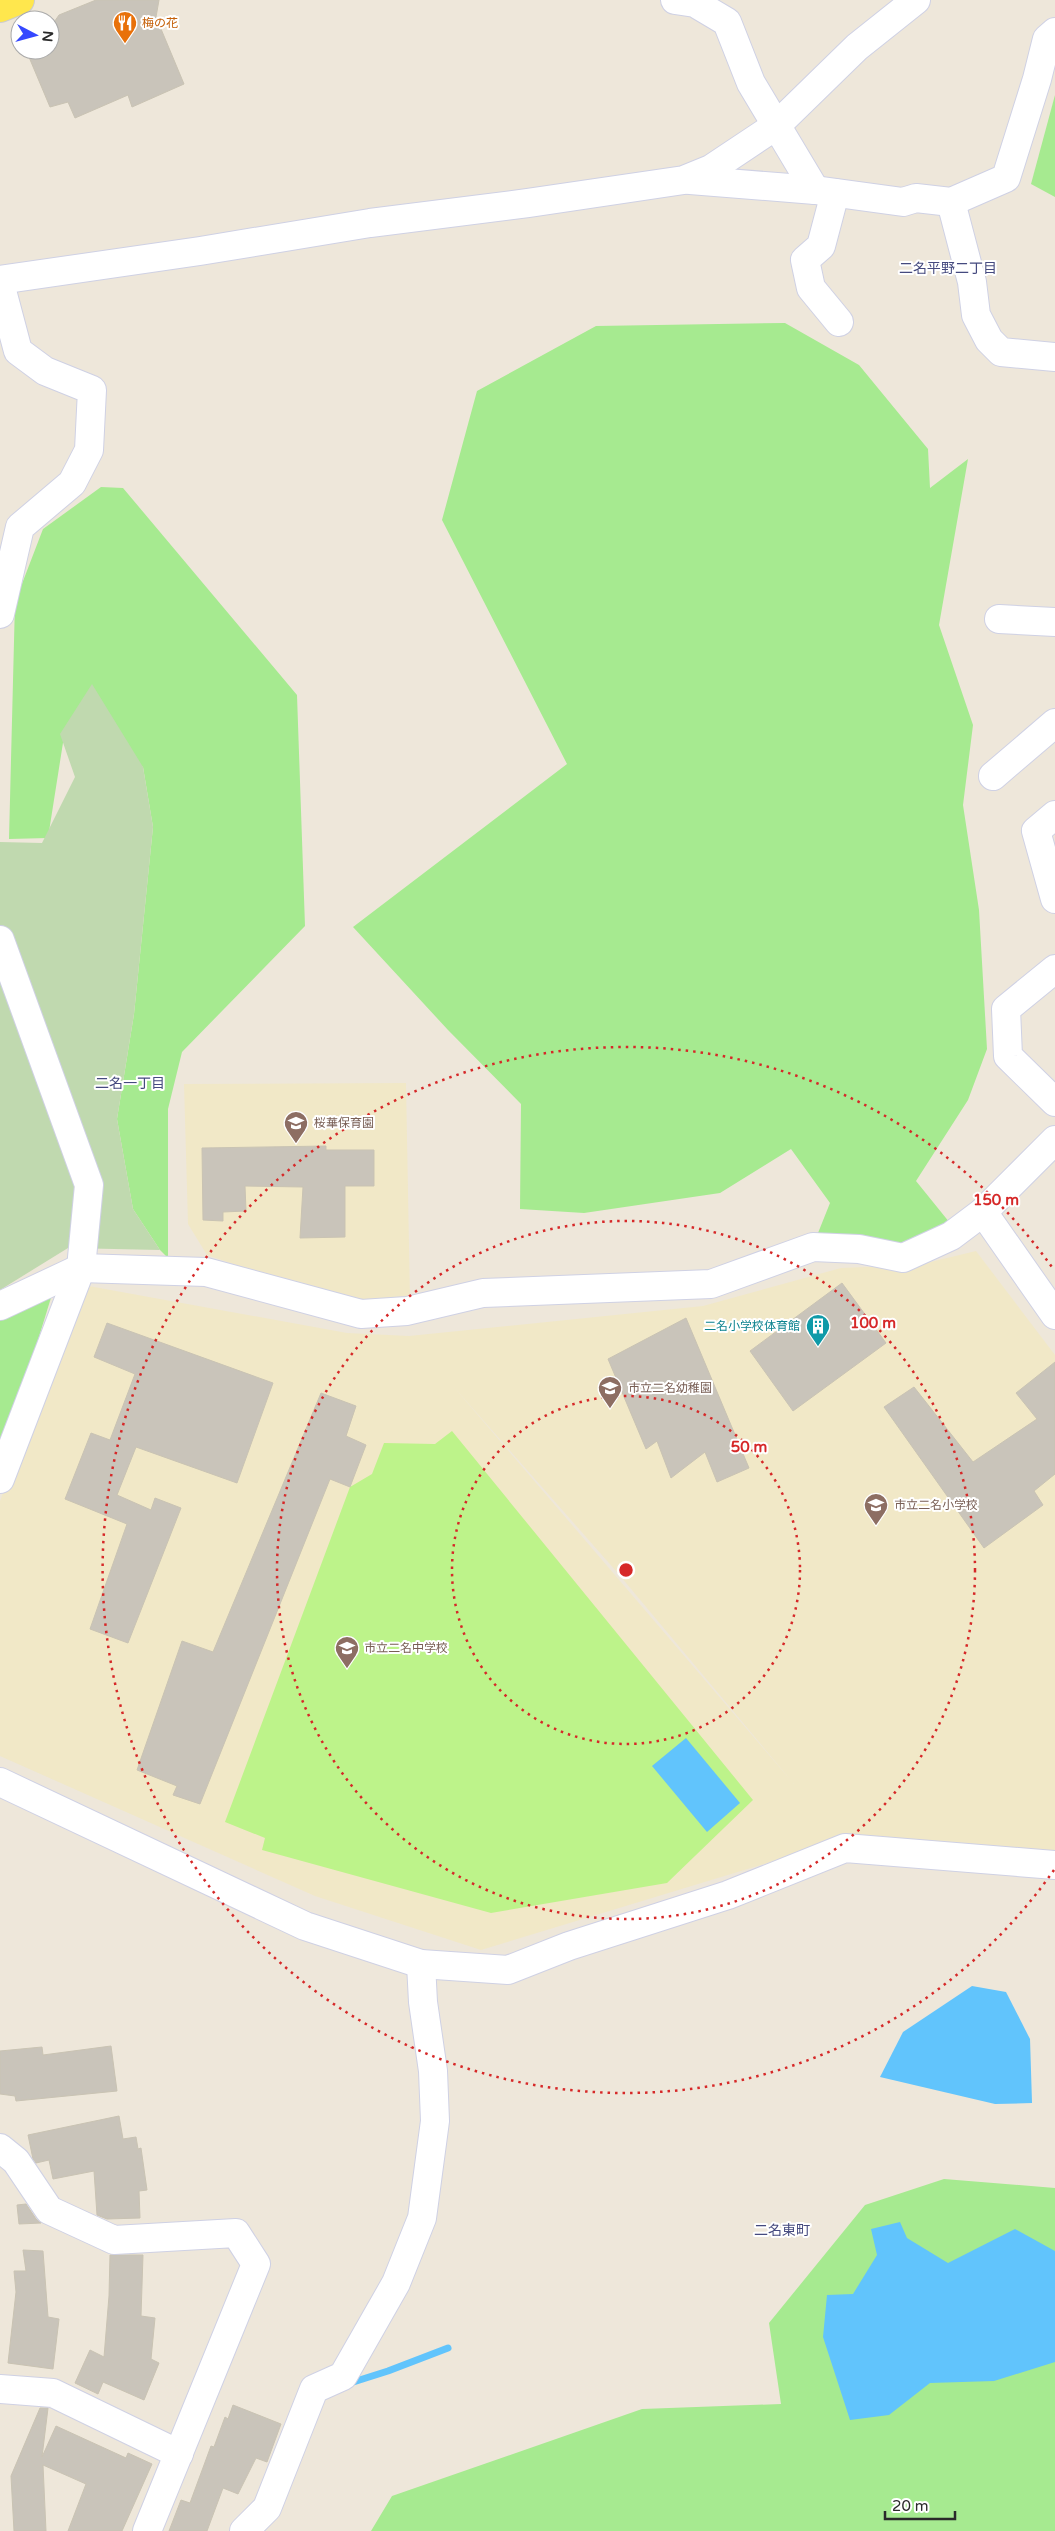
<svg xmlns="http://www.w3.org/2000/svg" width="1055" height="2531" viewBox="0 0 1055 2531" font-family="'Varela Round','Noto Sans JP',sans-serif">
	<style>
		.education { fill: #f1e8c7; fill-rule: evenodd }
		.green { fill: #a6ea90 }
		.cemetery { fill: #c0d9af }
		.pitch { fill: #bdf38a }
		.water { fill: #61c4fc }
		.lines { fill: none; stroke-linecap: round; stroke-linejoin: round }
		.stream { stroke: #61c4fc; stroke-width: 7 }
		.building { fill: #c9c4ba; stroke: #c9c3b3 }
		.street-casing { stroke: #cfd1e4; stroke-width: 30 }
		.primary-casing { stroke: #ccc; stroke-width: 30 }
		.street { stroke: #fff; stroke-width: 28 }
		.primary { stroke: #ffe74d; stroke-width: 28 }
		.ring { fill: none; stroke: #d62828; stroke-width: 2.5; stroke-dasharray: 2.5 5 }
		.labels { text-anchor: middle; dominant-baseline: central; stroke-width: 4; stroke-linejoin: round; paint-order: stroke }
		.food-label { font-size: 12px; fill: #c56008; stroke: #fff; text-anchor: start }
		.education-label { font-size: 12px; fill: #785e54; stroke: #fff; text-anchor: start }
		.culture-label { font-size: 12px; fill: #0d838f; stroke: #fff; text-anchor: end }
		.neighbourhood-label { font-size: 14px; fill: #454a7f; stroke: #fff }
		.centre { fill: #d62828; stroke: #fff; stroke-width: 2.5 }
		.ring-label { font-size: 15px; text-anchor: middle; font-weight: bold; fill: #d62828; stroke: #fff; stroke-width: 4; stroke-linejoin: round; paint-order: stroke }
	</style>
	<rect width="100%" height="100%" fill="#eee7da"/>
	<g class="education">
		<path d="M 406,1083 L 410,1300 L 361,1308 L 207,1255 L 188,1224 L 184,1084 Z"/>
		<path d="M 976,1251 L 1055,1355 L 1055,1854 L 843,1840 L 481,1950 L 315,1896 L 0,1756 L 0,1501 L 83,1285 L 347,1333 L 409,1336 L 703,1306 L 841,1268 L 918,1265 ZM 453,1386 L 616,1571 L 794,1784 Z"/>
	</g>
	<g class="green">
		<path d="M 1055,95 L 1055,197 L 1031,184 Z"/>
		<path d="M 785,323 L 859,365 L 928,449 L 930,488 L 968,459 L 939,625 L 973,725 L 963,805 L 979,910 L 987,1049 L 968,1100 L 916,1181 L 954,1228 L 903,1243 L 814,1243 L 830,1203 L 791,1149 L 720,1193 L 584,1213 L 520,1209 L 521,1104 L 448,1030 L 353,927 L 567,764 L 442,520 L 477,391 L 596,326 Z"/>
		<path d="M 101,487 L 123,488 L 297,695 L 305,926 L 182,1052 L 168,1109 L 168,1258 L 160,1250 L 133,1209 L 117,1119 L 134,1014 L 153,827 L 143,767 L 65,730 L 48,838 L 9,839 L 15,602 L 43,529 Z"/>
		<path d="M 54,1288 L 21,1395 L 0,1448 L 0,1317 Z"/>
		<path d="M 944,2179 L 1055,2188 L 1055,2531 L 371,2531 L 392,2496 L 642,2409 L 781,2404 L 769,2323 L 865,2205 Z"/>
	</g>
	<path class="cemetery" d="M 92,684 L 143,767 L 153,827 L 134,1014 L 117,1119 L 133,1209 L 160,1250 L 68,1248 L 0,1290 L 0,842 L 42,843 L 75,777 L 60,734 Z"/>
	<path class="pitch" d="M 452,1431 L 753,1800 L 667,1883 L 491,1913 L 262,1850 L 265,1838 L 225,1822 L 350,1487 L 372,1474 L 384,1443 L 435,1444 Z"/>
	<g class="water">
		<path d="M 686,1738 L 740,1803 L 707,1832 L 652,1766 Z"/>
		<path d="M 972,1986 L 1006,1992 L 1030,2039 L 1032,2103 L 995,2104 L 880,2077 L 903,2032 Z"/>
		<path d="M 900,2222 L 907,2238 L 948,2263 L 1015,2229 L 1055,2251 L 1055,2362 L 994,2381 L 930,2383 L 889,2415 L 850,2420 L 823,2337 L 827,2295 L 853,2294 L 877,2255 L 871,2229 Z"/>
	</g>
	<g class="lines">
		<path class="stream" d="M 347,2384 L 388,2371 L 448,2348"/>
	</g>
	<g class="building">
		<path d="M 96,0 L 159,0 L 156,17 L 184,84 L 132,107 L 128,95 L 75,118 L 68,102 L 50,107 L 26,50 L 50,50 L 50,28 L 59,15 Z"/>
		<path d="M 326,1146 L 326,1150 L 374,1150 L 374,1186 L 345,1186 L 345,1237 L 300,1238 L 303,1187 L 245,1186 L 246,1211 L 223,1212 L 223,1221 L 203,1220 L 202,1148 Z"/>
		<path d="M 842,1283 L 886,1343 L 793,1411 L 750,1351 Z"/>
		<path d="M 686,1318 L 749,1468 L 717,1482 L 705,1452 L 671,1478 L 657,1441 L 646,1449 L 608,1359 Z"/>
		<path d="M 107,1323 L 273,1383 L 237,1483 L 136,1447 L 117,1495 L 151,1510 L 155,1498 L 181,1508 L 128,1643 L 90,1629 L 127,1524 L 65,1499 L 91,1433 L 110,1440 L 135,1374 L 94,1357 Z"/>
		<path d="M 1055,1362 L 1055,1474 L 1034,1491 L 1043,1505 L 984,1548 L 884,1407 L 914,1387 L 973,1462 L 1037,1419 L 1016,1393 Z"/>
		<path d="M 321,1393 L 356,1406 L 346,1436 L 366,1445 L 350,1487 L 330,1479 L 200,1804 L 173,1795 L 177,1786 L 137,1770 L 182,1641 L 213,1652 Z"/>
		<path d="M 111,2046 L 117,2091 L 16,2101 L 15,2096 L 0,2094 L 0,2051 L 42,2047 L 43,2055 Z"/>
		<path d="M 119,2116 L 123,2139 L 136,2137 L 138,2149 L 141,2148 L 147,2190 L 139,2191 L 140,2218 L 107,2219 L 97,2215 L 94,2171 L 53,2179 L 49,2160 L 36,2163 L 33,2159 L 28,2135 Z"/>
		<path d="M 26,2204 L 36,2219 L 41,2223 L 19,2224 L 17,2205 Z"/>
		<path d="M 23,2250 L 43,2251 L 48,2317 L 59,2319 L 53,2369 L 8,2363 L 16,2292 L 14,2271 L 26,2271 Z"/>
		<path d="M 110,2255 L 143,2255 L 141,2316 L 155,2318 L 151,2359 L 159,2363 L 144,2400 L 103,2382 L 98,2394 L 75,2383 L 90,2350 L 104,2357 L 109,2296 Z"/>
		<path d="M 233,2405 L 281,2424 L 267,2462 L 256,2458 L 238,2494 L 223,2488 L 207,2531 L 169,2531 L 181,2500 L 190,2503 L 211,2446 L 214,2447 L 225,2417 L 228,2419 Z"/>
		<path d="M 40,2408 L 48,2408 L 42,2457 L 56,2426 L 126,2458 L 128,2453 L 152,2464 L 122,2531 L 68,2531 L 86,2484 L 43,2465 L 46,2531 L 14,2531 L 11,2476 Z"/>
	</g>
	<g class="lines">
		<g class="street-casing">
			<g id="street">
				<path d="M 675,0 L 695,3 L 727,22 L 751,83 L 815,190"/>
				<path d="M 690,180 L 815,190 L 903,202 L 916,198 L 951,202 L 1006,178 L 1037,79 L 1047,39 L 1055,32"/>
				<path d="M 835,193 L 821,246 L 805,260 L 811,288 L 839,322"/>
				<path d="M 951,202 L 972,282 L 976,315 L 989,340 L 1001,352 L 1055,357"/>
				<path d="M 0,280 L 200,251 L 370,223 L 528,203 L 684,180 L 711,169 L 777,125 L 857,47 L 916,0"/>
				<path d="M 0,283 L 18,351 L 45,371 L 92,390 L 89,450 L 72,483 L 20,527 L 0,614"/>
				<path d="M 999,619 L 1055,622"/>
				<path d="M 993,776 L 1055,723"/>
				<path d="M 1055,815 L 1036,831 L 1055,899"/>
				<path d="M 0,940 L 89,1185 L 81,1268 L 0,1479"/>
				<path d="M 1055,969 L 1006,1009 L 1008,1056 L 1055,1102"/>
				<path d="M 1055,1140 L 983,1212 L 1055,1315"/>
				<path d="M 0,1306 L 81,1268 L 206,1272 L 361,1314 L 407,1311 L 483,1293 L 711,1284 L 813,1247 L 859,1249 L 903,1258 L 951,1236 L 983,1212"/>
				<path d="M 0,1782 L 305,1926 L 421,1964 L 508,1970 L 569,1946 L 728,1895 L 845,1848 L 1055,1865"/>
				<path d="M 0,2148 L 16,2161 L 49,2210 L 114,2240 L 236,2233 L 256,2264 L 147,2531"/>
				<path d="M 0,2389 L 53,2393 L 179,2454"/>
				<path d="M 244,2531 L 267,2508 L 314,2389 L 343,2376 L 396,2283 L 422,2218 L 435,2121 L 433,2071 L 423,2002 L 421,1964"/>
			</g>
		</g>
		<g class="primary-casing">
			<path id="primary" d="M 0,8 L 20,0"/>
		</g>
		<use href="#street" class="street"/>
		<use href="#primary" class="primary"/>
	</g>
	<g class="ring">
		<circle cx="626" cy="1570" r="174"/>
		<circle cx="626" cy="1570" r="349"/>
		<path d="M1054 1870A523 523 0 1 1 1054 1270"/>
	</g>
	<defs>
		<g id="restaurant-pin" transform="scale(1.25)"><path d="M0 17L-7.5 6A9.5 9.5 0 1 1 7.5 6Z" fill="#e8710a" stroke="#fff"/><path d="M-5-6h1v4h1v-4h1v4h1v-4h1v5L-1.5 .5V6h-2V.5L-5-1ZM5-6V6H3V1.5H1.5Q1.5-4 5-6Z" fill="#fff"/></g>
		<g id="school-pin" transform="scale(1.25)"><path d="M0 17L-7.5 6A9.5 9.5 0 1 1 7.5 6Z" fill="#8d6e63" stroke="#fff"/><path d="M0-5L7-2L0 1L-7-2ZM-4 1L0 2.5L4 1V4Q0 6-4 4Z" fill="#fff"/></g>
		<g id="building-pin" transform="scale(1.25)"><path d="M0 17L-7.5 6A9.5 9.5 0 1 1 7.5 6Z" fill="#0f9aa8" stroke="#fff"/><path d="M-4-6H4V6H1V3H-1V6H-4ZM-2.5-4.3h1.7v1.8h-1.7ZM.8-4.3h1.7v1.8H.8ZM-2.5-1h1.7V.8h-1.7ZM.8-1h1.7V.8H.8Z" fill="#fff"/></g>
	</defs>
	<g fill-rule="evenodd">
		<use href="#restaurant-pin" x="125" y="23"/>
		<use href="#school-pin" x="296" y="1123"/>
		<use href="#building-pin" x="818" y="1326"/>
		<use href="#school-pin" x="610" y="1388"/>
		<use href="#school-pin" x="876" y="1505"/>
		<use href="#school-pin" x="347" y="1648"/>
	</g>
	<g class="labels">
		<g class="food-label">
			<text x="142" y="23">梅の花</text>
		</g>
		<g class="education-label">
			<text x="314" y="1123">桜華保育園</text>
			<text x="628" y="1388">市立二名幼稚園</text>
			<text x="894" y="1505">市立二名小学校</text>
			<text x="364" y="1648">市立二名中学校</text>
		</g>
		<g class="culture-label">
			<text x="800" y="1326">二名小学校体育館</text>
		</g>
		<g class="neighbourhood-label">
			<text x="948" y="268">二名平野二丁目</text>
			<text x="130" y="1083">二名一丁目</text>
			<text x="782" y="2230">二名東町</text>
		</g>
	</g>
	<circle cx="626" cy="1570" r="8" class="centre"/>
	<g class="ring-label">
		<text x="996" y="1205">150 m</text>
		<text x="873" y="1328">100 m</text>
		<text x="749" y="1452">50 m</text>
	</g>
	<g transform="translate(35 35) rotate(96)"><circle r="24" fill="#ffffff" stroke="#aaaaaa"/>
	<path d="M0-4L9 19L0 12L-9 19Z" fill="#3548ff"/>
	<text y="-8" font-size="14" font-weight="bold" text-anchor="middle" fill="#2a2a2a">N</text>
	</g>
	<path d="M885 2511v8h70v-8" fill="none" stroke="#2a2a2a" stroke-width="2.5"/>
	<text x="892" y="2511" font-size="15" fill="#2a2a2a" stroke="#ffffff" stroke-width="4" paint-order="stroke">20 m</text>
</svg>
